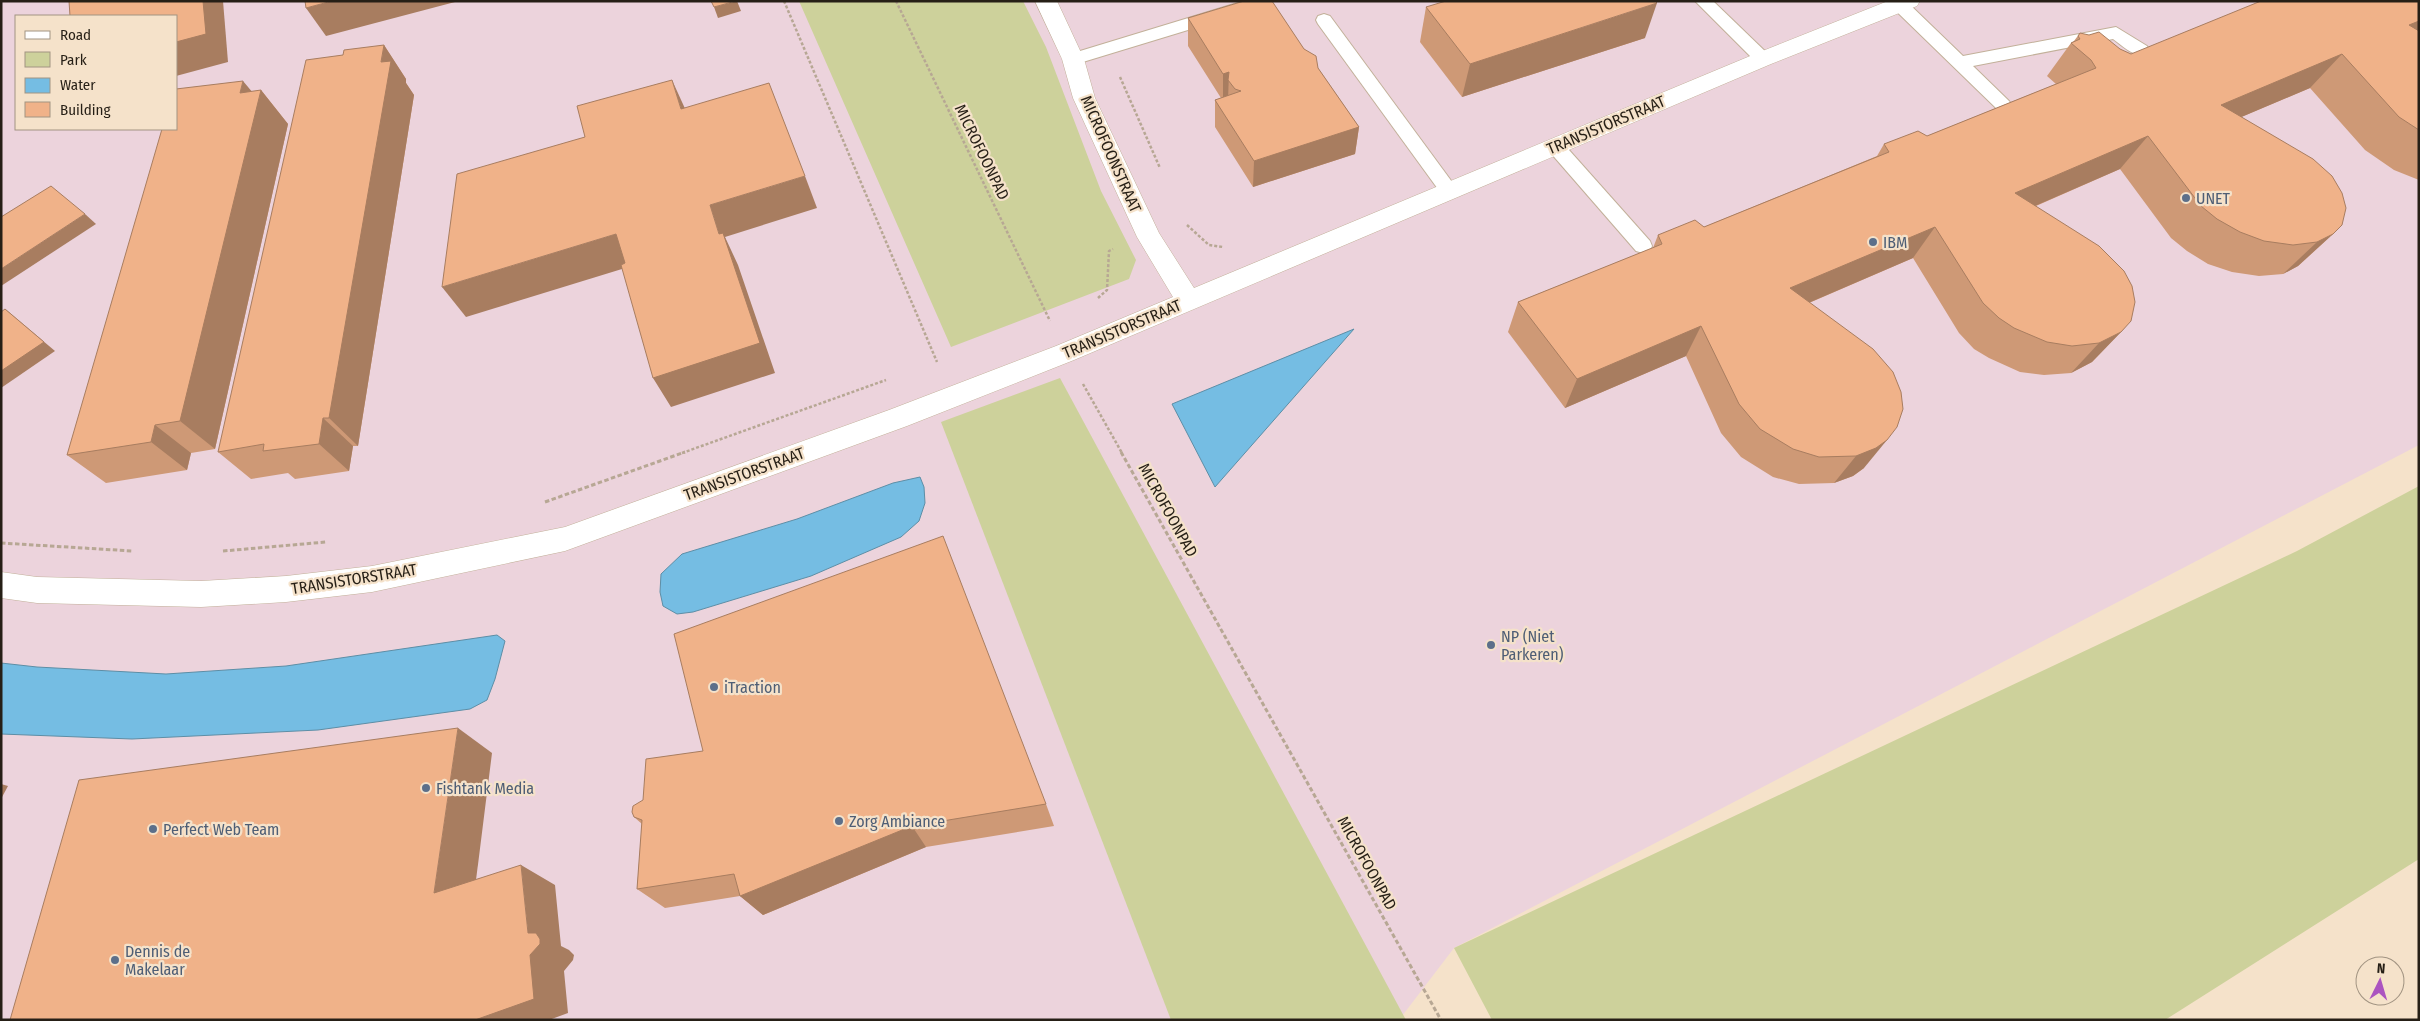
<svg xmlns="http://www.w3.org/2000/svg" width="2420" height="1021" viewBox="0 0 2420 1021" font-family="'Fira Sans Condensed',sans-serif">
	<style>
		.industrial { fill: #ecd3dc; fill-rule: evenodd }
		.green { fill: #cdd19b }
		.water { fill: #75bde3; stroke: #5d8ea6 }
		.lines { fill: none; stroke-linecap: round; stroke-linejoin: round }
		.lane-casing { stroke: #c2b099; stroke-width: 2 }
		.street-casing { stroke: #c2b099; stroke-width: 1 }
		.path-far1 { stroke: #b7a794; stroke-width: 2.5; stroke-dasharray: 3 2; stroke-linecap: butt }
		.path { stroke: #b7a794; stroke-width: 3; stroke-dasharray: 4.5 2.5; stroke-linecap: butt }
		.lane { fill: #fff; fill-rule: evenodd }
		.street { fill: #fff; fill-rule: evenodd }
		.wall { fill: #ce9976 }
		.shaded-wall { fill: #a87d60 }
		.building { fill: #f0b289; stroke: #a87d60 }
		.service-dot { fill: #5c6f8a; stroke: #f5e2ca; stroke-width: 2 }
		.labels { text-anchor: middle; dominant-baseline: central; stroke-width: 4.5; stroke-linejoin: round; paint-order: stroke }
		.street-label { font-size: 16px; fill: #261f16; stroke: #f5e2ca }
		.service-label { font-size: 16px; fill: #4e5e75; stroke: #f5e2ca; text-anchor: start }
	</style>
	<rect width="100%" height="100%" fill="#f5e2ca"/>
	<path class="industrial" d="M 1,1 L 2419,1 L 2419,445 L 1454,948 L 1399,1020 L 1,1020 ZM 16,16 L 176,16 L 176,129 L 16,129 Z"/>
	<g class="green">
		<path d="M 799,1 L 1023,1 L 1046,47 L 1101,191 L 1136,260 L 1129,279 L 951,347 Z"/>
		<path d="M 1060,378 L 1406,1020 L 1171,1020 L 941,422 Z"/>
		<path d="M 2419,486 L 2419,859 L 2165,1020 L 1492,1020 L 1454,948 L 2297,551 Z"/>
	</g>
	<g class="water">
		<path d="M 1354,329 L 1215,487 L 1172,404 Z"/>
		<path d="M 920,477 L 924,487 L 925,503 L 919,521 L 901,537 L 811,576 L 693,612 L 677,614 L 663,606 L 660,592 L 661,574 L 682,554 L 797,519 L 893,483 Z"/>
		<path d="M 497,635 L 505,641 L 495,679 L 487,700 L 470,709 L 318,730 L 132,739 L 1,734 L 1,663 L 37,667 L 166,674 L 286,666 Z"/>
	</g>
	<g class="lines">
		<g class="lane-casing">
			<g id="lane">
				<path d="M 1244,1 L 1272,1 L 1270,5 L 1073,65 L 1067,63 L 1064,59 L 1067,55 Z"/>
				<path d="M 1695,1 L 1713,1 L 1769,55 L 1772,59 L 1769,63 L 1763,65 L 1757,63 Z"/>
				<path d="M 1894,1 L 1906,1 L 1963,56 L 2116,27 L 2147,46 L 2149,50 L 2147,54 C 2134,58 2123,46 2113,39 L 1973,66 L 2009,101 L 2012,105 L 2009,109 L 2003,111 L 1997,109 L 1894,9 L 1892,5 Z"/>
				<path d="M 1324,14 L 1330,16 L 1455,186 L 1458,191 L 1455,196 L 1449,198 L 1443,196 L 1318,24 L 1316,20 L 1318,16 Z"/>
				<path d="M 1555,140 L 1561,141 L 1650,241 L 1652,246 L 1650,251 L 1643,253 L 1636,251 L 1549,151 L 1546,146 L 1549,141 Z"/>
			</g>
		</g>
		<g class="street-casing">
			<path id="street" d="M 1035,1 L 1057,1 L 1084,59 L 1095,98 L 1159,233 L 1194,288 L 1755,54 L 1888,1 L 1920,1 L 1917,6 L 1771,64 L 1074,360 L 907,426 L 565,551 L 372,592 L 286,602 L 201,607 L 37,603 L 1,598 L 1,572 L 37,577 L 201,581 L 286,576 L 372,566 L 565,527 L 889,410 L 1056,346 L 1173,297 L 1137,237 L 1073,98 L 1062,59 Z"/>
		</g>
		<g class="path-far1">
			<path d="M 784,1 L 937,362"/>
			<path d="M 896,1 L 1050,321"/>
			<path d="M 1120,77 L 1160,168"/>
			<path d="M 1187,225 L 1209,245 L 1223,247"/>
			<path d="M 1098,298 L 1107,290 L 1109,251 L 1113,249"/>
			<path d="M 1083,384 L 1122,453"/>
			<path d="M 682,453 L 886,380"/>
		</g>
		<g class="path">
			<path d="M 1121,452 L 1441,1020"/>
			<path d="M 545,502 L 685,452"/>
			<path d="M 1,543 L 132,551"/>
			<path d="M 223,551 L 326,542"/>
		</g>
		<use href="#lane" class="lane"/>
		<use href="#street" class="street"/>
	</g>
	<g class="wall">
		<path d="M 2419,1 L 2419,180 L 2394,170 L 2365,150 L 2310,88 L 2241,117 L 2333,234 L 2298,266 L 2283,274 L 2259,276 L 2232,272 L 2208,264 L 2187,251 L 2171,238 L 2120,169 L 2036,206 L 2121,332 L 2092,362 L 2071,373 L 2044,375 L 2020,372 L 1989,358 L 1974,349 L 1959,333 L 1913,258 L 1809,303 L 1864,468 L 1853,476 L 1834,483 L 1799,484 L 1773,477 L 1741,457 L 1721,433 L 1686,356 L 1565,408 L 1508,332 L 1518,302 L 1653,248 L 1658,235 L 1704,227 L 1877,156 L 1884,144 L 1927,136 L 2056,84 L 2047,76 L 2071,43 L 2074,41 L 2080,33 L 2131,54 Z"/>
		<path d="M 1426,7 L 1645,38 L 1462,97 L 1420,42 Z"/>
		<path d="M 1188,18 L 1318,68 L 1359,127 L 1355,154 L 1253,187 L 1215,127 L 1215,100 L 1221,98 L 1188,46 Z"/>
		<path d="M 384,45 L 406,79 L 406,83 L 414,95 L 358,446 L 353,446 L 349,471 L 295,479 L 288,473 L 251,479 L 218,452 L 343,55 Z"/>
		<path d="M 261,90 L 288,124 L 215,449 L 191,453 L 187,470 L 106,483 L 67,455 L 252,92 Z"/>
		<path d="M 643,800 L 1046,804 L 1054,826 L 926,847 L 763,915 L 740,896 L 665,908 L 637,889 L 642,824 L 634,817 Z"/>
	</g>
	<g class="shaded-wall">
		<path d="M 203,1 L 223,1 L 228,62 L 176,76 L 176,42 Z"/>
		<path d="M 332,1 L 455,1 L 455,2 L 326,36 L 306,8 Z"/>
		<path d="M 737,1 L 741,11 L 718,18 L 714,7 Z"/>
		<path d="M 1657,3 L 1645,38 L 1462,97 L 1470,64 Z"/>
		<path d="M 2419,21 L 2419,41 L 2409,25 Z"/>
		<path d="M 384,45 L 406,79 L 406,83 L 414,95 L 358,446 L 329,418 Z"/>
		<path d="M 2342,54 L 2310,88 L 2192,138 L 2221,105 Z"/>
		<path d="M 1229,72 L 1228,100 L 1223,102 L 1223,74 Z"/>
		<path d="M 672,80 L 687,113 L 681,109 Z"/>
		<path d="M 243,81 L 259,100 L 261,90 L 288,124 L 215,449 L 180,421 L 240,93 Z"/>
		<path d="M 1359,127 L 1355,154 L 1253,187 L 1254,161 Z"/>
		<path d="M 2148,136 L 2120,169 L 1991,225 L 2015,193 Z"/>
		<path d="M 805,176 L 817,208 L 725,237 L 738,265 L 775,373 L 671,407 L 653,378 L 719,234 L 710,205 Z"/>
		<path d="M 85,214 L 96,224 L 1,286 L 1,269 Z"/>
		<path d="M 1935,227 L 1913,258 L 1771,319 L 1790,288 Z"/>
		<path d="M 616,234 L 635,265 L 466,317 L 442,287 Z"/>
		<path d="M 2333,234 L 2298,266 L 2283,274 L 2317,242 Z"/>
		<path d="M 5,309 L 55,351 L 1,388 L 1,371 Z"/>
		<path d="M 1701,326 L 1686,356 L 1565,408 L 1577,379 Z"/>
		<path d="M 2121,332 L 2092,362 L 2071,373 L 2099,343 Z"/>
		<path d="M 323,418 L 353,446 L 349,471 L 319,444 Z"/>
		<path d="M 155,425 L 191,453 L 187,470 L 151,442 Z"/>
		<path d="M 1887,440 L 1864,468 L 1853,476 L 1834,483 L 1856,456 Z"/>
		<path d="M 458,728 L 492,753 L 472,912 L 434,893 Z"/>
		<path d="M 1,784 L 8,786 L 1,799 Z"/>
		<path d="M 912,826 L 926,847 L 763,915 L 740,896 Z"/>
		<path d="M 521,865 L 555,885 L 561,946 L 569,950 L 574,955 L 573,960 L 564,971 L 568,1013 L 549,1020 L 475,1020 L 528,933 Z"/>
	</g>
	<g class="building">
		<path d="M 69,1 L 203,1 L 206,34 L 176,42 L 176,16 L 70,16 Z"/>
		<path d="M 305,1 L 332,1 L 306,8 Z"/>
		<path d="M 711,1 L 736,1 L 714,7 Z"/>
		<path d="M 1244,1 L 1272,1 L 1304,49 L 1316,56 L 1318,68 L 1359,127 L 1254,161 L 1215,100 L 1241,91 L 1235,89 L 1228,80 L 1229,72 L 1223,74 L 1188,18 Z"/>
		<path d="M 1446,1 L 1655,1 L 1657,3 L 1470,64 L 1426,7 Z"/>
		<path d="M 2261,1 L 2419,1 L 2419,21 L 2409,25 L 2419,31 L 2419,130 L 2399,117 L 2342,54 L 2221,105 L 2313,159 L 2332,176 L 2342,193 L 2346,208 L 2342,225 L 2333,234 L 2317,242 L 2293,245 L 2264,241 L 2240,232 L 2217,219 L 2201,206 L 2148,136 L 2015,193 L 2099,246 L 2124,271 L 2132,286 L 2135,302 L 2131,321 L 2121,332 L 2099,343 L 2072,346 L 2047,342 L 2014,328 L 1999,318 L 1983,303 L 1935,227 L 1790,288 L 1873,349 L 1893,372 L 1901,392 L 1903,409 L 1897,427 L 1887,440 L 1876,448 L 1856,456 L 1819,457 L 1793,449 L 1760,429 L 1739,404 L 1701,326 L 1577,379 L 1518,302 L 1662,244 L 1658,235 L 1695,220 L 1704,227 L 1889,152 L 1884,144 L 1918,131 L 1927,136 L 2096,68 L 2091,60 L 2071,43 L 2080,39 L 2078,36 L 2080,33 L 2089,35 L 2099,32 L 2120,49 L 2131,54 Z"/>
		<path d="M 384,45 L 381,62 L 391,61 L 329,418 L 323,418 L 319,444 L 263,451 L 264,444 L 218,452 L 306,60 L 343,55 L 344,50 Z"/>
		<path d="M 672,80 L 681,109 L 769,83 L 805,176 L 710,205 L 719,234 L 723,233 L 760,343 L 653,378 L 621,265 L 625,263 L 616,234 L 442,287 L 457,174 L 585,137 L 577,106 Z"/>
		<path d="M 243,81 L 240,93 L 261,90 L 180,421 L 155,425 L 151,442 L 67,455 L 162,129 L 176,129 L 176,89 Z"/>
		<path d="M 51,186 L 85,214 L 1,269 L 1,217 Z"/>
		<path d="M 5,309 L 44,342 L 1,371 L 1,312 Z"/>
		<path d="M 943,536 L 1046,804 L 912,826 L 740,896 L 734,874 L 637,889 L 642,820 L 634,817 L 632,812 L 633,806 L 643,800 L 646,759 L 703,751 L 674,634 Z"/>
		<path d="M 458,728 L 434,893 L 521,865 L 528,933 L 536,933 L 540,939 L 540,944 L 530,955 L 534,999 L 475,1020 L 10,1020 L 79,780 Z"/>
	</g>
	<g class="service-dot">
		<circle cx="2186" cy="198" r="5"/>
		<circle cx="1873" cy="242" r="5"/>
		<circle cx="1491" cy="645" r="5"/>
		<circle cx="714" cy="687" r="5"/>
		<circle cx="426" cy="788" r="5"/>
		<circle cx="839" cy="821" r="5"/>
		<circle cx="153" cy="829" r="5"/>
		<circle cx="115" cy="960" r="5"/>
	</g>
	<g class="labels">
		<g class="street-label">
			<text transform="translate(1606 125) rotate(-23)">TRANSISTORSTRAAT</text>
			<text transform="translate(982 152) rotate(64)">MICROFOONPAD</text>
			<text transform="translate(1111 154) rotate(66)">MICROFOONSTRAAT</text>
			<text transform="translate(1122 329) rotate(-23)">TRANSISTORSTRAAT</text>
			<text transform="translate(744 474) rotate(-20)">TRANSISTORSTRAAT</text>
			<text transform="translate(1168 510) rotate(61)">MICROFOONPAD</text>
			<text transform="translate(354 579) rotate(-9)">TRANSISTORSTRAAT</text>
			<text transform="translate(1367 863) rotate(61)">MICROFOONPAD</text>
		</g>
		<g class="service-label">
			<text x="2196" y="198">UNET</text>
			<text x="1883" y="242">IBM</text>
			<text x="1501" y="636">NP (Niet<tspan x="1501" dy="18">Parkeren)</tspan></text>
			<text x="724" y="687">iTraction</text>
			<text x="436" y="788">Fishtank Media</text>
			<text x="849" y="821">Zorg Ambiance</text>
			<text x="163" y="829">Perfect Web Team</text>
			<text x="125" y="951">Dennis de<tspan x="125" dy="18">Makelaar</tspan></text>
		</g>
	</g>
	<rect width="2420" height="1021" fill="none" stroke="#261f16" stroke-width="5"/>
	<rect x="15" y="15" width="162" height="115" fill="#f5e2ca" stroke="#a29482"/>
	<rect x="25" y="31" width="25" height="8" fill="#ffffff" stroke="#a29482"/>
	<text x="60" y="40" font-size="15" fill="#261f16">Road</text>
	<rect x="25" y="52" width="25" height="15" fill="#cdd19b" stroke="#a29482"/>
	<text x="60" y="65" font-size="15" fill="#261f16">Park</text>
	<rect x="25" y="78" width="25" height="15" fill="#75bde3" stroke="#a29482"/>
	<text x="60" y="90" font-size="15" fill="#261f16">Water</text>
	<rect x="25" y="102" width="25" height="15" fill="#f0b289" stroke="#a29482"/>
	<text x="60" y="115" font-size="15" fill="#261f16">Building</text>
	<g transform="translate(2380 981) rotate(5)"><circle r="24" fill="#f5e2ca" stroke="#a29482"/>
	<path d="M0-4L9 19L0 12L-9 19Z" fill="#ab53c0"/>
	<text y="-8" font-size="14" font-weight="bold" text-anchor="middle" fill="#261f16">N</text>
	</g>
</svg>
